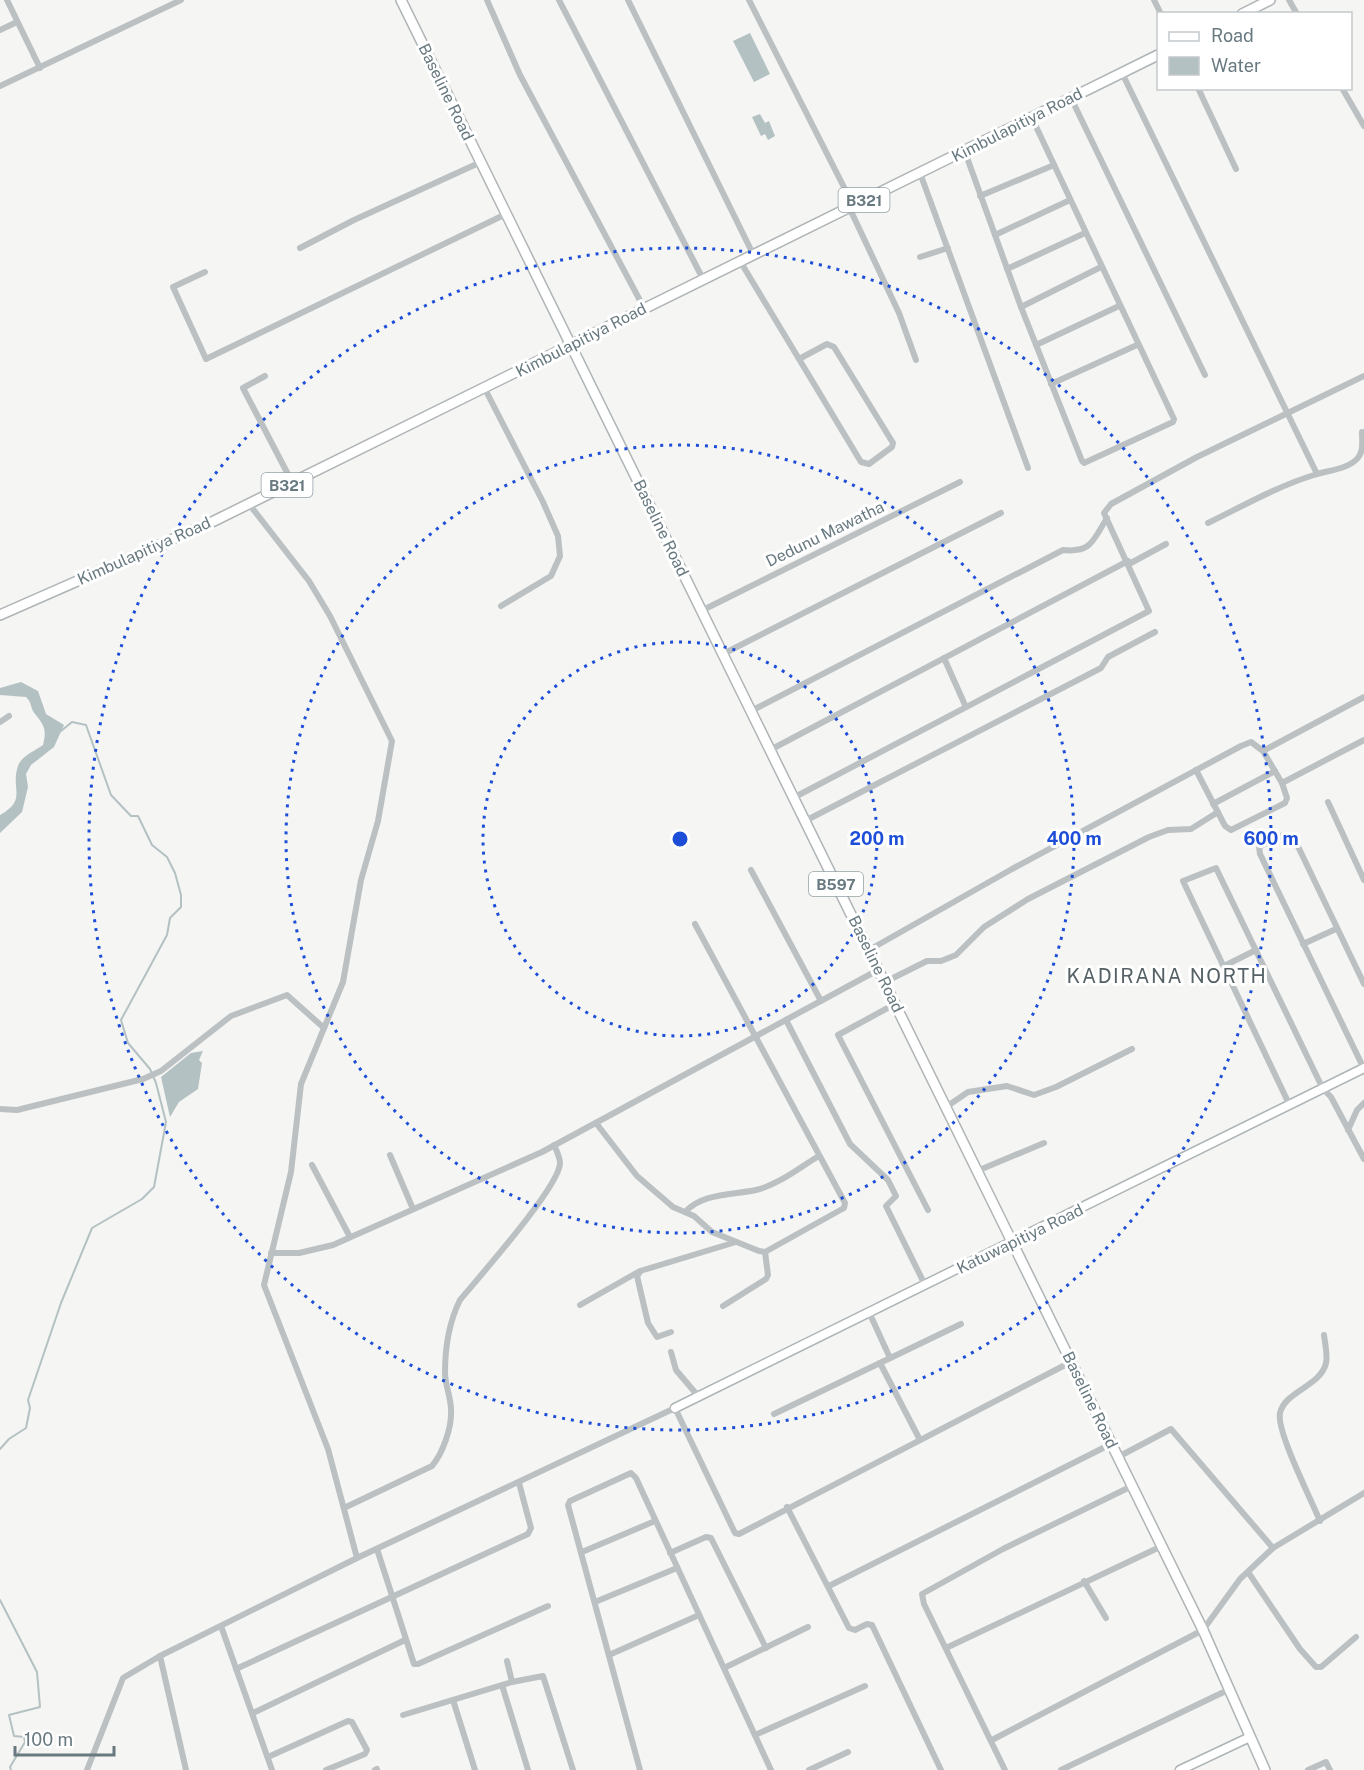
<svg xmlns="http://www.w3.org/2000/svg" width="1364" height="1770" viewBox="0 0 1364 1770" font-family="'Public Sans',sans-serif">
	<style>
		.water { fill: #b4c1c2 }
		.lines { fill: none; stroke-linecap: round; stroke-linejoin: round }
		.stream { stroke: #b4c1c2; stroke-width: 2 }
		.secondary-casing { stroke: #adb4b7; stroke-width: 11 }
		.primary-casing { stroke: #afb4b6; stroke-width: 12 }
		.street { stroke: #bbc0c2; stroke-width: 6 }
		.secondary { stroke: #fff; stroke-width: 8 }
		.primary { stroke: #fff; stroke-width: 9 }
		.ring { fill: none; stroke: #1d4ed8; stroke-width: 3; stroke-dasharray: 3 6 }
		.labels { text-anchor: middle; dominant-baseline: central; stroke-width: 6; stroke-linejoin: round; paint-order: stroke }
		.shield { fill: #fff; stroke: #95a1a6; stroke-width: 1.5 }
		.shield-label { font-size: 15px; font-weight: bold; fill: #687980 }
		.street-label { font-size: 16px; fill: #687980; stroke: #fff }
		.quarter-label { font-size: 20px; letter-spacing: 1.5px; fill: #556166; stroke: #fff }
		.centre { fill: #1d4ed8; stroke: #fff; stroke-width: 3 }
		.ring-label { font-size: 18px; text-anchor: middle; font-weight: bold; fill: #1d4ed8; stroke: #fff; stroke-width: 6; stroke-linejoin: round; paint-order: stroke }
	</style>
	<rect width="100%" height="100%" fill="#f5f5f3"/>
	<g class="water">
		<path d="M 750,33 L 770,74 L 754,82 L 733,41 Z"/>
		<path d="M 760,114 L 765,123 L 769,121 L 775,136 L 768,140 L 765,134 L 761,136 L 752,117 Z"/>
		<path d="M 21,682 L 38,691 L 46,714 L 64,725 L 54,747 L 31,765 L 26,774 L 28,787 L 22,812 L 0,833 L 0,815 C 28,799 10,789 18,766 C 21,756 35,751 43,745 C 47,729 44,725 35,714 C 30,708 32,702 26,697 L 0,695 L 0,688 Z"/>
		<path d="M 203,1051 L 199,1060 L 202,1063 L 198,1089 L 179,1102 L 170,1117 L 161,1077 L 191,1053 Z"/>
	</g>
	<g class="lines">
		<g class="stream">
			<path d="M 0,1449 L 9,1439 L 26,1428 L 30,1408 L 28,1400 L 61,1303 L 92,1228 L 142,1199 L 154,1187 L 166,1122 L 156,1083 L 150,1069 L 128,1043 L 121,1020 L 167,935 L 170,918 L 181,907 L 181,895 L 175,873 L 167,857 L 152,845 L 138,816 L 131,816 L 111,795 L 86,725 L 72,722 L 61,731"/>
			<path d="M 0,1600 L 37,1672 L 40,1707 L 9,1715 L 14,1736 L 24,1737 L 25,1742 L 10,1767 L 11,1770"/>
		</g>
		<g class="secondary-casing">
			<g id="secondary">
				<path d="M 675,1408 L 1364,1068"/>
				<path d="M 1180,1770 L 1250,1737"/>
			</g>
		</g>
		<g class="primary-casing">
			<g id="primary">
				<path d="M 401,0 L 1203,1630 L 1265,1770"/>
				<path d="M 1242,14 L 1270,0"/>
				<path d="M 0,615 L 214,521 L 1158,55"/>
			</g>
		</g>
		<g class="street">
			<path d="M 7,0 L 40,68"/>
			<path d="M 487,0 L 520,75 L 644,308"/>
			<path d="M 559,0 L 703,279"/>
			<path d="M 628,0 L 753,254"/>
			<path d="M 749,0 L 853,205"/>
			<path d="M 1154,0 L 1161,14"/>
			<path d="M 1289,0 L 1297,14"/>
			<path d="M 0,30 L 17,22"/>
			<path d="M 1122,73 L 1317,474"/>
			<path d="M 0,86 L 181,0"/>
			<path d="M 1198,88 L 1236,169"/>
			<path d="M 1342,88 L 1364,126"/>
			<path d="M 1071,98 L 1205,375"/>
			<path d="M 965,152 L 1021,307 L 1082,461 L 1084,463 L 1173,422 L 1174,419 L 1032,118"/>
			<path d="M 920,173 L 1028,468"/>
			<path d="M 980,196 L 1054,165"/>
			<path d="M 849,207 L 899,313 L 916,360"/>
			<path d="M 995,235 L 1070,200"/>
			<path d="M 300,248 L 354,220 L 481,162"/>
			<path d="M 920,257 L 948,248"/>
			<path d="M 740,261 L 861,462 L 869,464 L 892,447 L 893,443 L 834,347 L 827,344 L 799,359"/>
			<path d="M 1007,269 L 1085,233"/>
			<path d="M 205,272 L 173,287 L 206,359 L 506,214"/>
			<path d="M 1021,307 L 1101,267"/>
			<path d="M 1036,345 L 1119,306"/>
			<path d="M 265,376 L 243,388 L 292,482"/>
			<path d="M 1051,384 L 1137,345"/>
			<path d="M 485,389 L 543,502 L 558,536 L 560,556 L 551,576 L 501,606"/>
			<path d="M 249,504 L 309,581 L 330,616 L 392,741 L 378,821 L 361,880 L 343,982 L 301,1084 L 291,1172 L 264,1285 L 328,1449 L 357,1558"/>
			<path d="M 1208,523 C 1243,506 1278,486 1314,475 C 1328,470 1346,470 1357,459 C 1364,452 1362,441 1362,432"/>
			<path d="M 1129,564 L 1166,544"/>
			<path d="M 701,611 L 960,482"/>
			<path d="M 723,654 L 1001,513"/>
			<path d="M 944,658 L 965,705"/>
			<path d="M 751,711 L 1063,550 C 1092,553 1093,540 1107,518"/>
			<path d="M 0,722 L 9,716"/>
			<path d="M 770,750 L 1128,561"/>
			<path d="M 1263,751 L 1364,697"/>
			<path d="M 1196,770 L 1225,826 L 1231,830 L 1285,803 L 1287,798 L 1282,783"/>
			<path d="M 793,798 L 1149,611 L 1104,513 L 1111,504 L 1197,457 L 1364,376"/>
			<path d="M 1328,802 L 1364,880"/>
			<path d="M 1213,804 L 1275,771"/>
			<path d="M 805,821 L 1101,668 L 1108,657 L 1155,632"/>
			<path d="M 751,870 L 821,1001"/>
			<path d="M 1303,944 L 1336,929"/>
			<path d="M 869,950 L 1012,869 L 1241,746 L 1251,742 L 1263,751 L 1282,783 L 1364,740"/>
			<path d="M 1224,966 L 1256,950"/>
			<path d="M 885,982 L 927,961 L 941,961 L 956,955 L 984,927 L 1028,899 L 1149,837 L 1168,830 L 1191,829 L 1218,812"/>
			<path d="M 895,1004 L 838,1035 L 928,1210"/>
			<path d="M 786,1020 L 850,1144 L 888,1180 L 896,1196 L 886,1206 L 925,1285"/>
			<path d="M 1364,1069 L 1260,854 L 1259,847 L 1283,835 L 1293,836 L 1364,984"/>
			<path d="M 1290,1106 L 1183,881 L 1216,868 L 1323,1089 L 1331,1097 L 1364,1159"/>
			<path d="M 946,1107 L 968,1092 L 1007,1086 L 1034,1095 L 1056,1087 L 1132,1049"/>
			<path d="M 0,1109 L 17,1110 L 143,1079 L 161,1071 L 231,1016 L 287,995 L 324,1028"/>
			<path d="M 596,1123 L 637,1176 L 673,1207 L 694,1216 L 712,1232 L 759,1251 L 765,1252 L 844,1208 L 845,1203 L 695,924"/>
			<path d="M 1348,1130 L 1357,1110 L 1364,1103"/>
			<path d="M 390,1155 L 413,1209"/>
			<path d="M 312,1165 L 350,1237"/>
			<path d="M 977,1171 L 1044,1143"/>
			<path d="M 685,1212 C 702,1193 732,1195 756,1190 C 778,1185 800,1167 819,1156"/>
			<path d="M 271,1253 L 299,1253 L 333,1245 L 542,1152 L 878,970"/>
			<path d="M 640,1272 L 637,1276 L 648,1323 L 657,1337 L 671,1332"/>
			<path d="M 580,1305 L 640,1271 L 736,1242"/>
			<path d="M 723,1306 L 766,1279 L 768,1275 L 765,1252"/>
			<path d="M 869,1312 L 890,1358"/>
			<path d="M 671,1352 L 676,1370 L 698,1396"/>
			<path d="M 880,1363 L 920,1440"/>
			<path d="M 774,1414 L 961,1324"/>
			<path d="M 1118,1457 L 1171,1429 L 1273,1548"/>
			<path d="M 787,1507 L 849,1628 L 855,1630 L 867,1624 L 872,1625 L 941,1770"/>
			<path d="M 344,1508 L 432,1466 C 443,1453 452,1427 451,1410 C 451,1397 445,1385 445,1373 C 445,1348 449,1322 460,1300 C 479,1277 560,1186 560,1163 C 560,1157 556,1150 554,1145"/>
			<path d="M 1320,1521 C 1312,1501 1276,1431 1280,1413 C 1285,1391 1321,1386 1326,1363 C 1328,1355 1325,1344 1324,1335"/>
			<path d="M 377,1549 L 414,1664 L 418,1664 L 548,1606"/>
			<path d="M 582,1552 L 655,1521"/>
			<path d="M 670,1553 L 706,1537 L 711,1538 L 766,1648"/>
			<path d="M 1248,1572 L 1300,1649 L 1316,1667 L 1321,1667 L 1356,1637"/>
			<path d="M 1084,1581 L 1106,1618"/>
			<path d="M 829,1586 L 1111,1444"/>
			<path d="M 595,1602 L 677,1568"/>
			<path d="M 221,1626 L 272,1770"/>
			<path d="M 946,1648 L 1162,1546"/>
			<path d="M 609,1655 L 699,1615"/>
			<path d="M 160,1656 L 186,1770"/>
			<path d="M 507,1661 L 512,1682"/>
			<path d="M 724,1668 L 808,1627"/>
			<path d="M 236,1669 L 528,1534 L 531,1528 L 519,1483"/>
			<path d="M 502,1685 L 528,1770"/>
			<path d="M 453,1700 L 475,1770"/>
			<path d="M 253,1713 L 405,1640"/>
			<path d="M 403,1715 L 512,1682 L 543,1676 L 573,1770"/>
			<path d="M 755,1735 L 865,1686"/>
			<path d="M 992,1740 L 1203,1630 L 1240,1579 L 1273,1548 L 1364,1493"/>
			<path d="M 268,1757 L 348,1721 L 352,1722 L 367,1750 L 365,1754 L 326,1770"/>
			<path d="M 87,1770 L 123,1678 L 160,1656 L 357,1558 L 675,1408 L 735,1533 L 739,1534 L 1071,1362"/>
			<path d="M 375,1770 L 377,1769"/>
			<path d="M 640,1770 L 568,1505 L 570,1501 L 631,1473 L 636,1478 L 771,1770"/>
			<path d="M 809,1770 L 848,1752"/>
			<path d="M 1005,1770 L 924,1604 L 922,1594 L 1003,1549 L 1132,1486"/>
			<path d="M 1061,1770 L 1230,1689"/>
			<path d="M 1308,1770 L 1326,1762 L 1330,1770"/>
		</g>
		<use href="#secondary" class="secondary"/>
		<use href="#primary" class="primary"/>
	</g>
	<g class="ring">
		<circle cx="680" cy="839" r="197"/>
		<circle cx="680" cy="839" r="394"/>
		<circle cx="680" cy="839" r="591"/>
	</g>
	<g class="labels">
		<g class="shield">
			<rect x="838.5" y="188" width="51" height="24" rx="4.5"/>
			<rect x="261.5" y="473" width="51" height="24" rx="4.5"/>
			<rect x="809" y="872" width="54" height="24" rx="4.5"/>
		</g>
		<g class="shield-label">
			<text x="864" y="200">B321</text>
			<text x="287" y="485">B321</text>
			<text x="836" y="884">B597</text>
		</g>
		<g class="street-label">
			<text transform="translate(446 92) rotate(64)">Baseline Road</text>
			<text transform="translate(1017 125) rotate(-27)">Kimbulapitiya Road</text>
			<text transform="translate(581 340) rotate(-27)">Kimbulapitiya Road</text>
			<text transform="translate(661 528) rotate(64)">Baseline Road</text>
			<text transform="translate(825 534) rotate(-26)">Dedunu Mawatha</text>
			<text transform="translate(144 551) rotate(-24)">Kimbulapitiya Road</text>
			<text transform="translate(876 964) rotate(64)">Baseline Road</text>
			<text transform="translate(1020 1239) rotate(-26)">Katuwapitiya Road</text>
			<text transform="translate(1090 1400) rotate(64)">Baseline Road</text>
		</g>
		<g class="quarter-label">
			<text x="1167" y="976">KADIRANA NORTH</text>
		</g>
	</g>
	<circle cx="680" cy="839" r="9" class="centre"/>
	<g class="ring-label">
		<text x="877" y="845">200 m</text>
		<text x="1074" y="845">400 m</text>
		<text x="1271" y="845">600 m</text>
	</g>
	<rect x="1157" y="12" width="195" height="78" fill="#ffffff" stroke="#c3c9cc" stroke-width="1.5"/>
	<rect x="1169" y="32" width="30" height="9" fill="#ffffff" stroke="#c3c9cc" stroke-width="1.5"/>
	<text x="1211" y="42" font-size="18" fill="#687980">Road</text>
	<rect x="1169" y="57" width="30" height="18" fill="#b4c1c2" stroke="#c3c9cc" stroke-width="1.5"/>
	<text x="1211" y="72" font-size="18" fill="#687980">Water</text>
	<path d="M15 1746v9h99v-9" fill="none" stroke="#687980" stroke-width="3"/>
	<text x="24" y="1746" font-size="18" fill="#687980" stroke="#ffffff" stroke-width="4.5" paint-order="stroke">100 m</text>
</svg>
